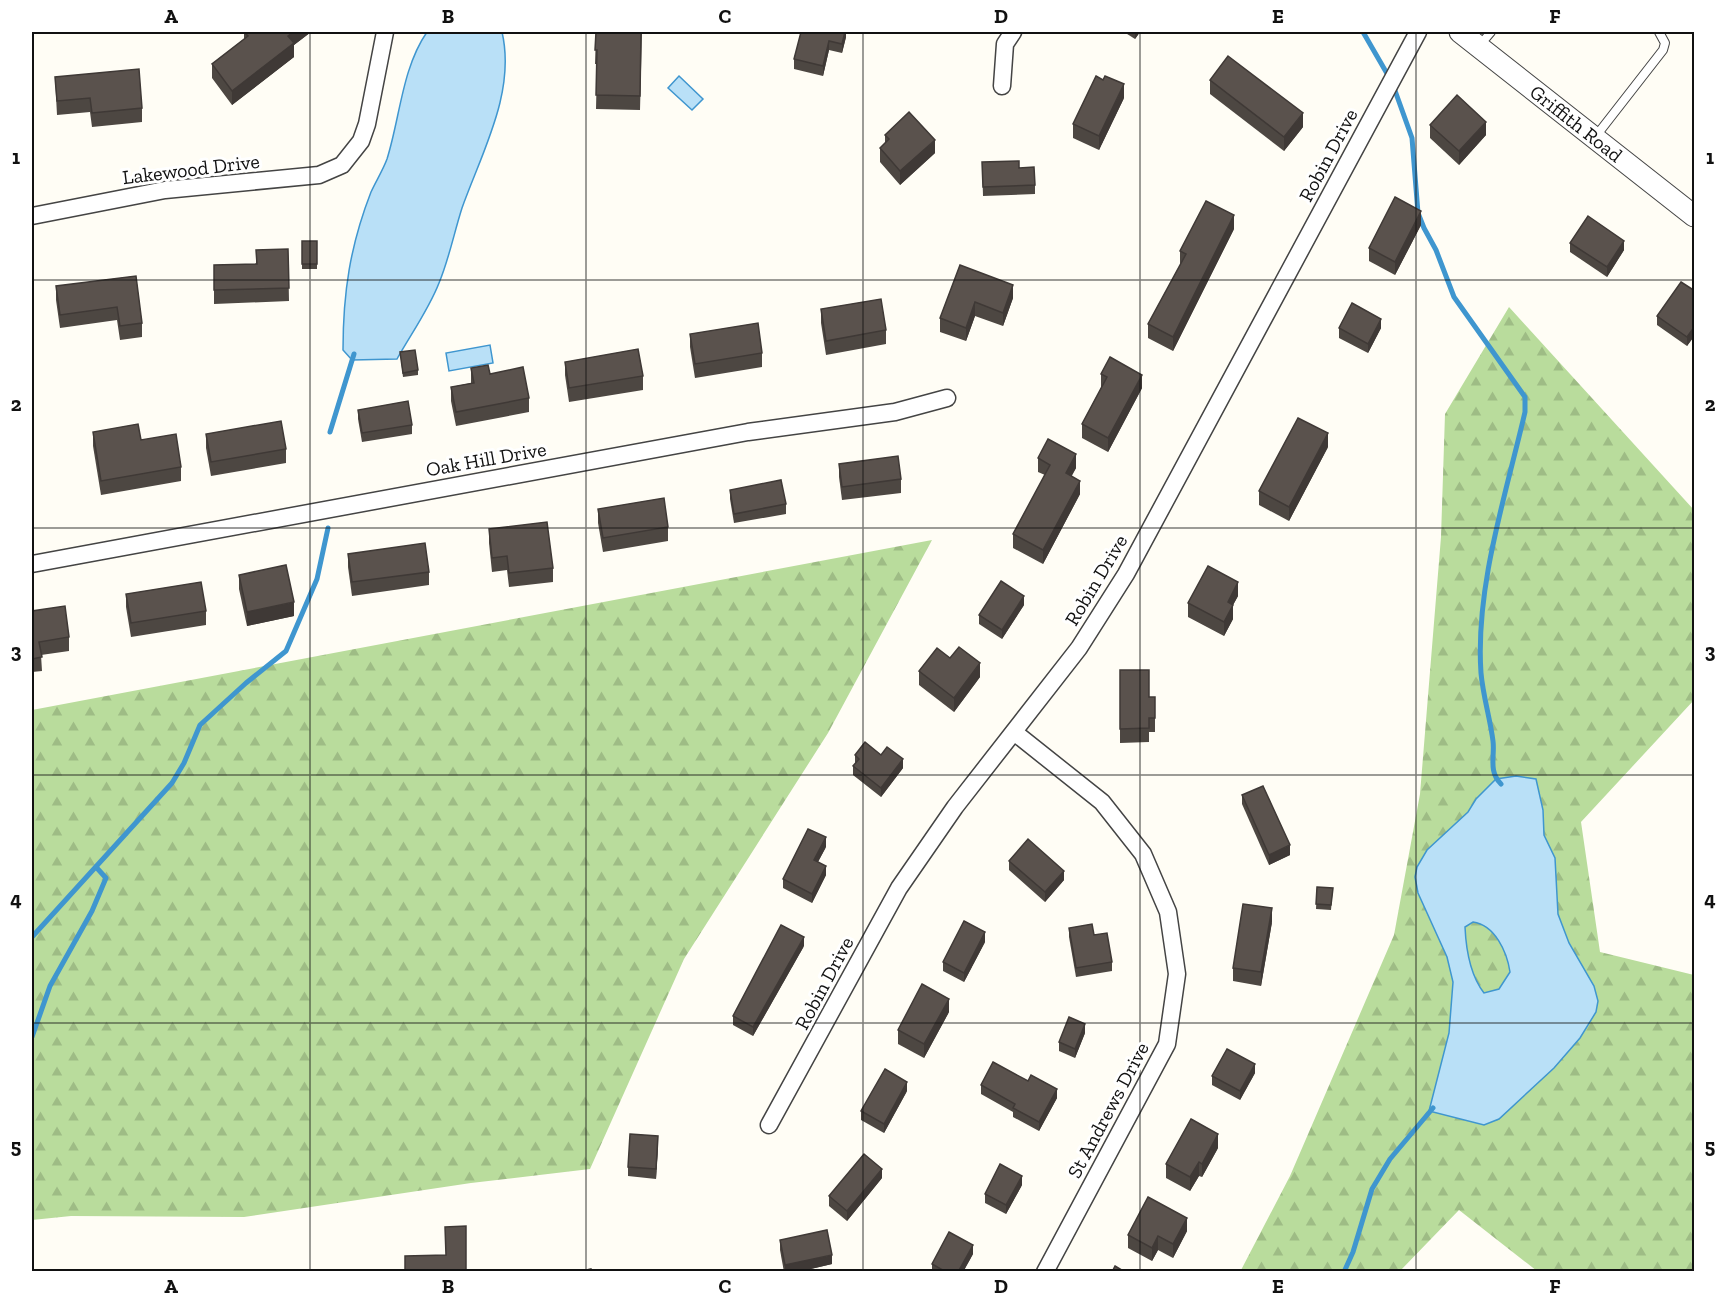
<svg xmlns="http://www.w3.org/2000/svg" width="1726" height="1303" viewBox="0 0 1726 1303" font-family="'Zilla Slab',serif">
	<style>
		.forest { fill: url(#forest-firs) }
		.water { fill: #b9e0f7; stroke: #3f96cf; stroke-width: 1.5; fill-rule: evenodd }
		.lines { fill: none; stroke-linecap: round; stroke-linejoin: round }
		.stream { stroke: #3f96cf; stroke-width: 5 }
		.service-casing { stroke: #444; stroke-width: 10 }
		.minor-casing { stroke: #444; stroke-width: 19 }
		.tertiary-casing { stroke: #444; stroke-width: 23 }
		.service { stroke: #fff; stroke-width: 8 }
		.minor { stroke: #fff; stroke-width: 16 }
		.tertiary { stroke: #fff; stroke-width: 21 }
		.wall { fill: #4d4742 }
		.shaded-wall { fill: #3f3936 }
		.building { fill: #5a524d; stroke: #3f3936; stroke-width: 1.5 }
		.grid { fill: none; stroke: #111; stroke-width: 1.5; stroke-opacity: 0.55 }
		.labels { text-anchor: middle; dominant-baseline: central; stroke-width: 6; stroke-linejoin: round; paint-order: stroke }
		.street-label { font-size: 20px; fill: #111; stroke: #fff }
		.neatline { fill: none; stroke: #111; stroke-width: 2 }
		.grid-label { font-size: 20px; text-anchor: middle; font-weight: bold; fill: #111 }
	</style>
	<defs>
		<pattern id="forest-firs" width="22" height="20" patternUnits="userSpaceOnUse" patternTransform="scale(1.5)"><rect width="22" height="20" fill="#b9dc9c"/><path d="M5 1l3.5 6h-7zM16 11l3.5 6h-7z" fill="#9ebc85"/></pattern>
	</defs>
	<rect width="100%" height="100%" fill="#fffdf5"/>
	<g class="forest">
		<path d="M 1509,307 L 1694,510 L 1694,700 L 1581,822 L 1600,952 L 1694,975 L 1694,1271 L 1537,1271 L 1459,1210 L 1400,1271 L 1240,1272 L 1290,1176 L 1394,935 L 1420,794 L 1441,537 L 1445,414 Z"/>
		<path d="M 932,540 L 828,733 L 684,959 L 590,1169 L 471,1183 L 244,1217 L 71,1216 L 32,1220 L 32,710 Z"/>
	</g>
	<g class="water">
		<path d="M 427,32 L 502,32 C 516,92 482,152 462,208 C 454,233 449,259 439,283 C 429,309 411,334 397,359 L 352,360 L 343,350 C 343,293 350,246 371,192 C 376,181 383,170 387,159 C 400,118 402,68 427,32 Z"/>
		<path d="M 679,76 L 703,99 L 692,110 L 668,88 Z"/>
		<path d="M 490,345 L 493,363 L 449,371 L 446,353 Z"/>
		<path d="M 1516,776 L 1536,779 L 1543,810 L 1544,835 L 1555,858 L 1558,914 L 1569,943 L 1594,986 L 1598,1001 L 1596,1012 L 1580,1038 L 1554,1068 L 1499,1119 L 1484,1125 L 1429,1111 L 1449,1033 L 1453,982 L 1447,957 L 1418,893 L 1415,877 L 1417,867 L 1427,850 L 1468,812 L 1476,799 L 1496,779 ZM 1473,922 C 1495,925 1507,952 1510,972 L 1499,989 L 1484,993 C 1470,975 1466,949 1465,927 Z"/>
	</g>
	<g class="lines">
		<g class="stream">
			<path d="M 1363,32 L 1389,77"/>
			<path d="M 1393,85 L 1412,138 L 1418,213 L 1424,228 L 1436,250 L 1454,297 L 1525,397 L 1525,412 C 1506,494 1475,588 1481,673 C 1483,696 1490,718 1493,741 C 1495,756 1488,771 1501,784"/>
			<path d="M 330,432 L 354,354"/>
			<path d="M 32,937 L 172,783 L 184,763 L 200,725 L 246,683 L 286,651 L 317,579 L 328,528"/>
			<path d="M 32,1037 L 50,986 L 92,911 L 106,878 L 96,867"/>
			<path d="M 1344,1272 L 1353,1252 L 1372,1189 L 1390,1159 L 1433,1108"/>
		</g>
		<g class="service-casing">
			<g id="service">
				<path d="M 1479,46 L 1491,32"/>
				<path d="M 1596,136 L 1663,50 L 1665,43 L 1659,32"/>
			</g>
		</g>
		<g class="minor-casing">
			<g id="minor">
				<path d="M 1002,86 L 1005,44 L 1013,32"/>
				<path d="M 32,216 L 165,190 L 319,175 L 342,165 L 361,141 L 367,124 L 385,32"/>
				<path d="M 32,564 L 748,432 L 895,412 L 947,398"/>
				<path d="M 1014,732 L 1102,802 L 1143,854 L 1168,912 L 1177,974 L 1167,1044 L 1045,1272"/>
				<path d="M 769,1125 L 899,888 L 955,807 L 1079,648 L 1126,574 L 1418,32"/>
			</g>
		</g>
		<g class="tertiary-casing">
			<g id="tertiary">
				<path id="s1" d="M 1460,32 L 1694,216"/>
			</g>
		</g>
		<use href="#service" class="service"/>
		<use href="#minor" class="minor"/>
		<use href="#tertiary" class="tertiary"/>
	</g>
	<g class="wall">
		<path d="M 244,32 L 311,32 L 294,45 L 294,57 L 232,105 L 212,78 L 212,64 L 244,39 Z"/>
		<path d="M 596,32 L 642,32 L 640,110 L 596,109 L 597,64 L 595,64 Z"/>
		<path d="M 846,32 L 846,37 L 842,53 L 829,50 L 823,76 L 794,69 L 794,59 Z"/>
		<path d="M 1124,32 L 1140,32 L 1135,39 Z"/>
		<path d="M 55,77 L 142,108 L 142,122 L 92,127 L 90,112 L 57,115 Z"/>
		<path d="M 1210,80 L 1303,127 L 1284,151 L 1210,94 Z"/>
		<path d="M 1124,98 L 1099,150 L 1073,138 L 1073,124 Z"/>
		<path d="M 1695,117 L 1695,132 L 1692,130 L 1692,121 Z"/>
		<path d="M 1430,125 L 1486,135 L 1459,165 L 1430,138 Z"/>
		<path d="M 885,135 L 935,153 L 900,185 L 880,162 L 880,148 L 885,143 Z"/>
		<path d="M 982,162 L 1019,168 L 1035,185 L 1035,194 L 983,196 Z"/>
		<path d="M 1421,225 L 1395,275 L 1369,261 L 1369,248 Z"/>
		<path d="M 1234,229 L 1173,351 L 1148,338 L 1148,324 L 1180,265 L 1180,251 Z"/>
		<rect x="302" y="241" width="15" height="28"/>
		<path d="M 1570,243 L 1624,250 L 1607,277 L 1570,252 Z"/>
		<path d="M 288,249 L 289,301 L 214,304 L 214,265 L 256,264 L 256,250 Z"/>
		<path d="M 960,265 L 1013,298 L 1003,326 L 975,316 L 966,341 L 940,332 L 940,318 Z"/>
		<path d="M 136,276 L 142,323 L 142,337 L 120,340 L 117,320 L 60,328 L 56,300 L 56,286 Z"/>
		<path d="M 1695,291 L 1695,335 L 1687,346 L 1657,325 L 1657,316 Z"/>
		<path d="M 821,309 L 886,330 L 886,344 L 826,355 L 821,323 Z"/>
		<path d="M 1339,328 L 1381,328 L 1368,353 L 1339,338 Z"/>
		<path d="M 690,334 L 762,353 L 762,367 L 695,378 L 690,347 Z"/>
		<path d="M 400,352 L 418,370 L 418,375 L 403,377 Z"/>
		<path d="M 565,362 L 643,376 L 643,390 L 569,402 L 565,375 Z"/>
		<path d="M 471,368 L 529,398 L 529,412 L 456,426 L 451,401 L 451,387 L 471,383 Z"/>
		<path d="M 1101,374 L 1142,388 L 1108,452 L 1082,438 L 1082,424 L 1101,388 Z"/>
		<path d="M 358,410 L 412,425 L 412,434 L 362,442 L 358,419 Z"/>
		<path d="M 93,432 L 141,440 L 181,467 L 181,481 L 101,495 L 93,446 Z"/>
		<path d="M 206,434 L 286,449 L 286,463 L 211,476 L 206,448 Z"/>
		<path d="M 1328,447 L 1289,521 L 1259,505 L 1259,491 Z"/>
		<path d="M 1038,458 L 1076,468 L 1071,476 L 1080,494 L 1043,564 L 1013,548 L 1013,534 L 1045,475 L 1038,472 Z"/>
		<path d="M 839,464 L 901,479 L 901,493 L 842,500 L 839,477 Z"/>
		<path d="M 730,490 L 786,504 L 786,514 L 734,523 L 730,499 Z"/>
		<path d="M 598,509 L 668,527 L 668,541 L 603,552 L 598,523 Z"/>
		<path d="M 489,529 L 553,568 L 553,582 L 509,587 L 507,570 L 492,572 L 489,543 Z"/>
		<path d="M 348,554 L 429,572 L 429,585 L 352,596 L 348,567 Z"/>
		<path d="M 239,575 L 294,616 L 247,626 L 239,589 Z"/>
		<path d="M 126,594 L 206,611 L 206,625 L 131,637 L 126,607 Z"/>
		<path d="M 1238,596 L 1233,605 L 1233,619 L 1224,636 L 1188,617 L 1188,603 Z"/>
		<path d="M 1024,605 L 1002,639 L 979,624 L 979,615 Z"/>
		<path d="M 32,611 L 69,637 L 69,651 L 41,655 L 42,671 L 32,672 Z"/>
		<path d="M 950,658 L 980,677 L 954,712 L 919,685 L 919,671 Z"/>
		<path d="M 1120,670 L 1149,697 L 1155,697 L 1155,732 L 1149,732 L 1149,742 L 1120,743 Z"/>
		<path d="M 855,755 L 881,755 L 903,768 L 881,797 L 853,775 L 853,766 L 855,764 Z"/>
		<path d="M 1242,795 L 1290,855 L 1269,865 L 1242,804 Z"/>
		<path d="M 826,847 L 818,862 L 826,875 L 812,903 L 783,888 L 783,879 Z"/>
		<path d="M 1009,861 L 1064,880 L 1045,902 L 1009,870 Z"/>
		<path d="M 1317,887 L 1333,888 L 1331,910 L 1316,909 Z"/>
		<path d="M 1272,922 L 1261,986 L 1233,981 L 1233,968 Z"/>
		<path d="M 1069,928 L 1094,935 L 1112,962 L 1112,971 L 1076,977 L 1069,937 Z"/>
		<path d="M 985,942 L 964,982 L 943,971 L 943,962 Z"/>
		<path d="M 804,946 L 753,1036 L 733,1025 L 733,1016 Z"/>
		<path d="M 949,1012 L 924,1058 L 898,1044 L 898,1030 Z"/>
		<path d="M 1085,1033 L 1075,1058 L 1059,1051 L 1059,1042 Z"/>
		<path d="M 1255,1073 L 1240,1100 L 1212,1085 L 1212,1076 Z"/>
		<path d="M 981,1085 L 1057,1098 L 1039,1131 L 1013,1117 L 1013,1112 L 981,1094 Z"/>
		<path d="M 907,1091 L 884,1133 L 861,1120 L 861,1111 Z"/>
		<path d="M 658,1145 L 656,1179 L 628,1176 L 628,1167 Z"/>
		<path d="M 1218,1148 L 1202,1177 L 1199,1176 L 1190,1191 L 1166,1178 L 1166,1164 Z"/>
		<path d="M 882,1178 L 847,1221 L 829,1206 L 829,1196 Z"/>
		<path d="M 1022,1185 L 1006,1214 L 985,1203 L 985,1194 Z"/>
		<path d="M 1187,1231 L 1173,1258 L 1158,1250 L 1152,1261 L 1128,1248 L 1128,1235 Z"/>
		<path d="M 780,1240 L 832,1264 L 798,1272 L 784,1272 L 780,1250 Z"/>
		<path d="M 973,1254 L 963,1272 L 932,1272 L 932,1264 Z"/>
	</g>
	<g class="shaded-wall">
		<path d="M 293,32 L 311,32 L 294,45 L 294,57 L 232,105 L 232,91 L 288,36 Z"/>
		<path d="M 845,32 L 846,32 L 846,37 L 842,53 L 842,44 Z"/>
		<path d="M 1135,32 L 1140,32 L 1135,39 Z"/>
		<path d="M 829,41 L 829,50 L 823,76 L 823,66 Z"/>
		<path d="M 1124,84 L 1124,98 L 1099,150 L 1099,136 Z"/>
		<path d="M 1303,113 L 1303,127 L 1284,151 L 1284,137 Z"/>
		<path d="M 1486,122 L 1486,135 L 1459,165 L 1459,151 Z"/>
		<path d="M 935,140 L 935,153 L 900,185 L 900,171 Z"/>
		<path d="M 1421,211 L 1421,225 L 1395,275 L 1395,262 Z"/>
		<path d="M 1234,215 L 1234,229 L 1173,351 L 1173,337 Z"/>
		<path d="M 1624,241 L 1624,250 L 1607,277 L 1607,267 Z"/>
		<path d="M 1013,285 L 1013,298 L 1003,326 L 1003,313 Z"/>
		<path d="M 975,302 L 975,316 L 966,341 L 966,328 Z"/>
		<path d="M 1381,319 L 1381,328 L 1368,353 L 1368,344 Z"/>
		<path d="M 1695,326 L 1695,335 L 1687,346 L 1687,337 Z"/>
		<path d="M 1142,375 L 1142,388 L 1108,452 L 1108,438 Z"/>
		<path d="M 1328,433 L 1328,447 L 1289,521 L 1289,507 Z"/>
		<path d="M 1076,454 L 1076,468 L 1066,487 L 1066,473 Z"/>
		<path d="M 1080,481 L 1080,494 L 1043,564 L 1043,550 Z"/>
		<path d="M 1238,582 L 1238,596 L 1233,605 L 1233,619 L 1224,636 L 1224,622 L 1228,602 Z"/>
		<path d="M 1024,596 L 1024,605 L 1002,639 L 1002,630 Z"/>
		<path d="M 294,602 L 294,616 L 247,626 L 247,612 Z"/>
		<path d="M 980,663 L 980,677 L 954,712 L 954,698 Z"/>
		<path d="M 903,759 L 903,768 L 881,797 L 881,788 Z"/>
		<path d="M 826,837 L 826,847 L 814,869 L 814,860 Z"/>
		<path d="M 1290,845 L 1290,855 L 1269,865 L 1269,855 Z"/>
		<path d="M 826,866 L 826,875 L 812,903 L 812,894 Z"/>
		<path d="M 1064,871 L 1064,880 L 1045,902 L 1045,892 Z"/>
		<path d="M 1272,908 L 1272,922 L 1261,986 L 1261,972 Z"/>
		<path d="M 985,932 L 985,942 L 964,982 L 964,973 Z"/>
		<path d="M 804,937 L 804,946 L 753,1036 L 753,1027 Z"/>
		<path d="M 949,999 L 949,1012 L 924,1058 L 924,1044 Z"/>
		<path d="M 1085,1024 L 1085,1033 L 1075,1058 L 1075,1049 Z"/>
		<path d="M 1255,1064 L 1255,1073 L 1240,1100 L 1240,1091 Z"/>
		<path d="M 907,1082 L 907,1091 L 884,1133 L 884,1124 Z"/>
		<path d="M 1057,1089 L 1057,1098 L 1039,1131 L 1039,1122 Z"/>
		<path d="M 1218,1134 L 1218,1148 L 1202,1177 L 1202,1164 Z"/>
		<path d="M 658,1136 L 658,1145 L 656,1179 L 656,1169 Z"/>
		<path d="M 1199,1162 L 1199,1176 L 1190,1191 L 1190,1177 Z"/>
		<path d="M 882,1169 L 882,1178 L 847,1221 L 847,1211 Z"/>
		<path d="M 1022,1176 L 1022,1185 L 1006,1214 L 1006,1205 Z"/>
		<path d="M 1187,1218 L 1187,1231 L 1173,1258 L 1173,1244 Z"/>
		<path d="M 1158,1236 L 1158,1250 L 1152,1261 L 1152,1248 Z"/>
		<path d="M 973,1245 L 973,1254 L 963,1272 L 958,1272 Z"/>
		<path d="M 832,1255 L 832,1264 L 798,1272 L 785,1272 L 785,1265 Z"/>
	</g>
	<g class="building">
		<path d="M 244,32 L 293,32 L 288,36 L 294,43 L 232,91 L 212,64 L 248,36 Z"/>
		<path d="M 596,32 L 641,32 L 640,96 L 596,95 L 597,50 L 595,50 Z"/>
		<path d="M 801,32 L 845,32 L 842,44 L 829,41 L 823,66 L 794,59 Z"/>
		<path d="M 1228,56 L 1303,113 L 1284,137 L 1210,80 Z"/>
		<path d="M 139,69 L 142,108 L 92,113 L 90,98 L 57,101 L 55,77 Z"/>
		<path d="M 1096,76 L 1103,80 L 1105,76 L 1124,84 L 1099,136 L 1073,124 Z"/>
		<path d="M 1457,95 L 1486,122 L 1459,151 L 1430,125 Z"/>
		<path d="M 909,112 L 935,140 L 900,171 L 880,148 L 889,139 L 885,135 Z"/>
		<path d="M 1019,161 L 1019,168 L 1034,167 L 1035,185 L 983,187 L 982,162 Z"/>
		<path d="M 1395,197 L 1421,211 L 1395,262 L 1369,248 Z"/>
		<path d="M 1206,201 L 1234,215 L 1173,337 L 1148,324 L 1186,254 L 1180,251 Z"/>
		<path d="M 1588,216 L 1624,241 L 1607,267 L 1570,243 Z"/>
		<rect x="302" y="241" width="15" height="23"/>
		<path d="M 288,249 L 289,288 L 214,290 L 214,265 L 257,264 L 256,250 Z"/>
		<path d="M 960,265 L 1013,285 L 1003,313 L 975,302 L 966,328 L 940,318 Z"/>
		<path d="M 136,276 L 142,323 L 120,326 L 117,307 L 60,315 L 56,286 Z"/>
		<path d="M 1681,282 L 1695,291 L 1695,326 L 1687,337 L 1657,316 Z"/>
		<path d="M 881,299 L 886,330 L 826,341 L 821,309 Z"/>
		<path d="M 1352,303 L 1381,319 L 1368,344 L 1339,328 Z"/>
		<path d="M 758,323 L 762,353 L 695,364 L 690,334 Z"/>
		<path d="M 638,349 L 643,376 L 569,388 L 565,362 Z"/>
		<path d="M 415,350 L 418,370 L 403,373 L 400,352 Z"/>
		<path d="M 1110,357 L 1142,375 L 1108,438 L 1082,424 L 1107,377 L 1101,374 Z"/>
		<path d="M 488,365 L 490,374 L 523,367 L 529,398 L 456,412 L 451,387 L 474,383 L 471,368 Z"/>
		<path d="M 408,401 L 412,425 L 362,433 L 358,410 Z"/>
		<path d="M 1298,418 L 1328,433 L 1289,507 L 1259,491 Z"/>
		<path d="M 281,421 L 286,449 L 211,462 L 206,434 Z"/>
		<path d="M 138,424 L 141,440 L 176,434 L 181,467 L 101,481 L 93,432 Z"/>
		<path d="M 1048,439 L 1076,454 L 1066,473 L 1080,481 L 1043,550 L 1013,534 L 1050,465 L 1038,458 Z"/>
		<path d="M 898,456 L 901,479 L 842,487 L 839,464 Z"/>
		<path d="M 781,480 L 786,504 L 734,514 L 730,490 Z"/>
		<path d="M 664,498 L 668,527 L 603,538 L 598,509 Z"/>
		<path d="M 547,522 L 553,568 L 509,573 L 507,556 L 492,558 L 489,529 Z"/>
		<path d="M 425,543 L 429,572 L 352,582 L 348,554 Z"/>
		<path d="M 286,565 L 294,602 L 247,612 L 239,575 Z"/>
		<path d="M 1208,566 L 1238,582 L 1228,602 L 1233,605 L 1224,622 L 1188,603 Z"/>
		<path d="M 1001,581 L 1024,596 L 1002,630 L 979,615 Z"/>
		<path d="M 201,582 L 206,611 L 131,623 L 126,594 Z"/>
		<path d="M 65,606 L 69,637 L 39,642 L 42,657 L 32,659 L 32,611 Z"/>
		<path d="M 959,647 L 980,663 L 954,698 L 919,671 L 937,648 L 950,658 Z"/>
		<path d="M 1120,670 L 1149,670 L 1149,697 L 1155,697 L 1155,718 L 1149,718 L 1149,728 L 1120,729 Z"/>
		<path d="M 865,742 L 881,755 L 887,747 L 903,759 L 881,788 L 853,766 L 859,759 L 855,755 Z"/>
		<path d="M 1263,786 L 1290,845 L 1269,855 L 1242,795 Z"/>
		<path d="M 808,829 L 826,837 L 814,860 L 826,866 L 812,894 L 783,879 Z"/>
		<path d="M 1028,839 L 1064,871 L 1045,892 L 1009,861 Z"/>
		<path d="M 1317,887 L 1333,888 L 1331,905 L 1316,904 Z"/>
		<path d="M 1243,904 L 1272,908 L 1261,972 L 1233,968 Z"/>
		<path d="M 964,921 L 985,932 L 964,973 L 943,962 Z"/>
		<path d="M 1092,924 L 1094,935 L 1107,933 L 1112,962 L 1076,968 L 1069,928 Z"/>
		<path d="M 781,925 L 804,937 L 753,1027 L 733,1016 Z"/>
		<path d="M 922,984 L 949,999 L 924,1044 L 898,1030 Z"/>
		<path d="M 1069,1017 L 1085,1024 L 1075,1049 L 1059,1042 Z"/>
		<path d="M 1227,1049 L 1255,1064 L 1240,1091 L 1212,1076 Z"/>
		<path d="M 993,1062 L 1028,1081 L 1031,1075 L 1057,1089 L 1039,1122 L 1013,1108 L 1015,1104 L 981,1085 Z"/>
		<path d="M 885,1069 L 907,1082 L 884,1124 L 861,1111 Z"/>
		<path d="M 1191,1119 L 1218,1134 L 1202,1164 L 1199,1162 L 1190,1177 L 1166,1164 Z"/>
		<path d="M 630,1134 L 658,1136 L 656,1169 L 628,1167 Z"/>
		<path d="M 864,1154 L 882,1169 L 847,1211 L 829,1196 Z"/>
		<path d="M 1000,1164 L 1022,1176 L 1006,1205 L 985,1194 Z"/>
		<path d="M 1148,1197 L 1187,1218 L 1173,1244 L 1158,1236 L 1152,1248 L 1128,1235 Z"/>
		<path d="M 466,1226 L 466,1272 L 405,1272 L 405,1256 L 446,1255 L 445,1227 Z"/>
		<path d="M 827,1230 L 832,1255 L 785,1265 L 780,1240 Z"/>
		<path d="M 949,1232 L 973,1245 L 958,1272 L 946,1272 L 932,1264 Z"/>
		<path d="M 1115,1266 L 1125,1272 L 1112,1272 Z"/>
		<path d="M 591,1269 L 592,1272 L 578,1272 Z"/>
	</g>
	<path class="grid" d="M 310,32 L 310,1272M 586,32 L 586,1272M 863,32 L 863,1272M 1140,32 L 1140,1272M 1416,32 L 1416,1272M 32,280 L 1694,280M 32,528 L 1694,528M 32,775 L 1694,775M 32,1023 L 1694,1023"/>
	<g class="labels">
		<g class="street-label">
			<text stroke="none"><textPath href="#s1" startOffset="148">Griffith Road</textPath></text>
			<text transform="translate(1328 155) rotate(-62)">Robin Drive</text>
			<text transform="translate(191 169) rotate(-7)">Lakewood Drive</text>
			<text transform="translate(486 459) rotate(-10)">Oak Hill Drive</text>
			<text transform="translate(1096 580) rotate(-59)">Robin Drive</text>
			<text transform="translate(824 983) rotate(-62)">Robin Drive</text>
			<text transform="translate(1108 1110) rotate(-62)">St Andrews Drive</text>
		</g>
	</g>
	<rect width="1726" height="1303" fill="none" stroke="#ffffff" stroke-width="66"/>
	<rect x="33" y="33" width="1660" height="1237" class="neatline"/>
	<g class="grid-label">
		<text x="171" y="23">A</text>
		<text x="448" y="23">B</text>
		<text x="725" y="23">C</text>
		<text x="1001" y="23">D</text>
		<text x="1278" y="23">E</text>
		<text x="1555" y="23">F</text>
		<text x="16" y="164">1</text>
		<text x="1710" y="164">1</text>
		<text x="16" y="411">2</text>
		<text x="1710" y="411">2</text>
		<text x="16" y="658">3</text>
		<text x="1710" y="658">3</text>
		<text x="16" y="906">4</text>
		<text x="1710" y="906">4</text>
		<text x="16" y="1153">5</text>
		<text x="1710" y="1153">5</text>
		<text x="171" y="1293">A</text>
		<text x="448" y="1293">B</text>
		<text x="725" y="1293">C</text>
		<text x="1001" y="1293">D</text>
		<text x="1278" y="1293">E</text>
		<text x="1555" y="1293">F</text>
	</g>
</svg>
